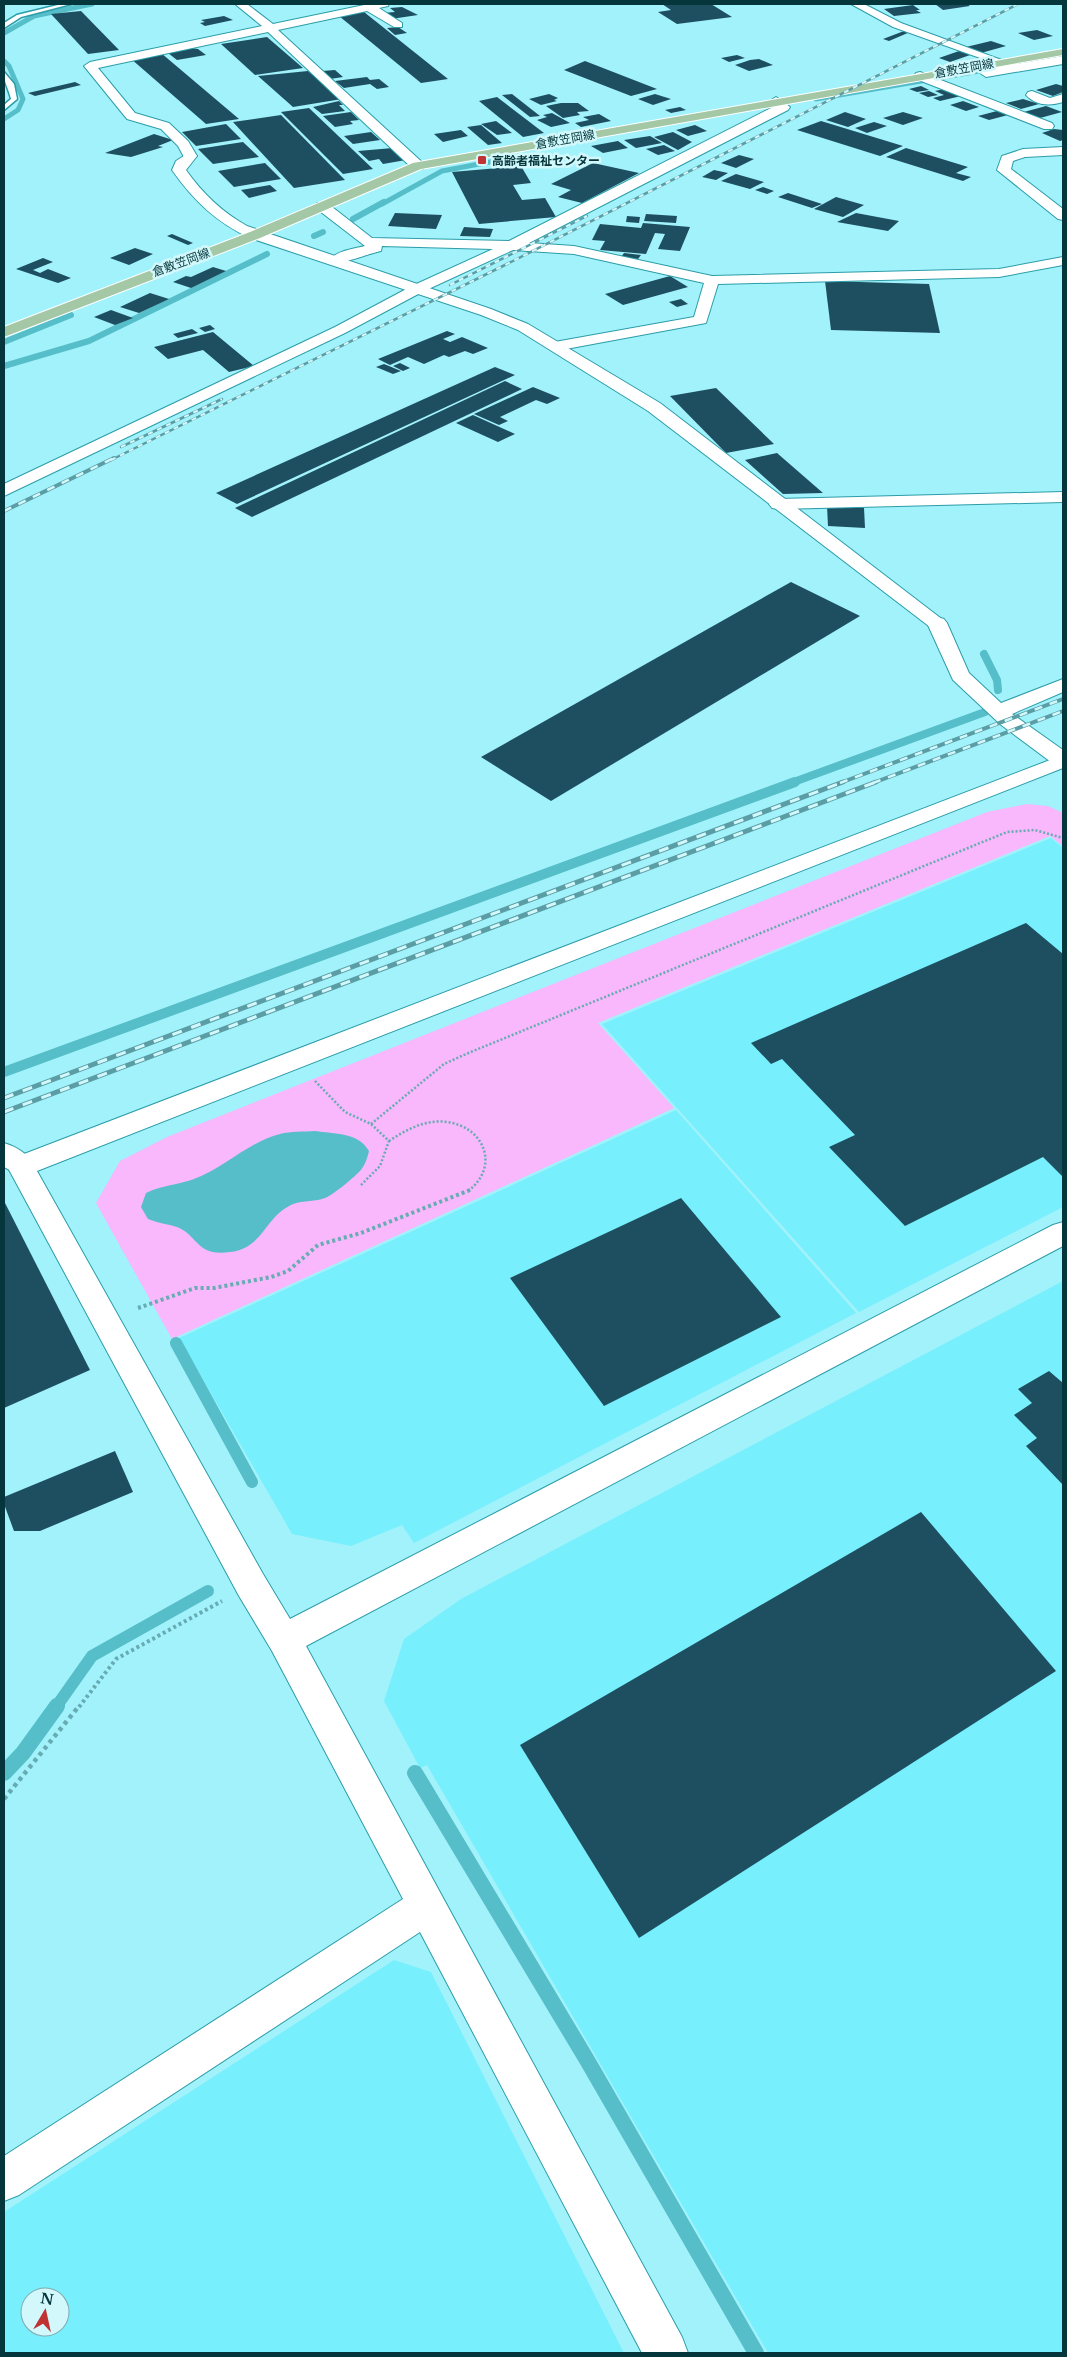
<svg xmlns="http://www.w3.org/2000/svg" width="1067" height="2357" viewBox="0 0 1067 2357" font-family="'Libre Baskerville','Noto Sans JP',serif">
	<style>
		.built { fill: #78effc; fill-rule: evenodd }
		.green { fill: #f9b7fc }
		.water { fill: #56bec9 }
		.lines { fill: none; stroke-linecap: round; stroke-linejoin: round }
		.stream-far5 { stroke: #56bec9; stroke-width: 5 }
		.stream-far4 { stroke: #56bec9; stroke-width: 6 }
		.stream-far3 { stroke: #56bec9; stroke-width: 8 }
		.stream-far2 { stroke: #56bec9; stroke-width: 10 }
		.stream-far1 { stroke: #56bec9; stroke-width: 12 }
		.stream { stroke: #56bec9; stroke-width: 16 }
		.building { fill: #1e4f60 }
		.service-casing { stroke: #2b9da9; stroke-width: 3 }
		.minor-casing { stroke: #2b9da9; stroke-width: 2 }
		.tertiary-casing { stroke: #2b9da9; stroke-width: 2 }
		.primary-casing { stroke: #fff; stroke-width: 2 }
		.path-far2 { stroke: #67abb3; stroke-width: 2.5; stroke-dasharray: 2 2; stroke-linecap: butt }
		.path-far1 { stroke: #67abb3; stroke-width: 4; stroke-dasharray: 3 3; stroke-linecap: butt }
		.path { stroke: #67abb3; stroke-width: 4.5; stroke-dasharray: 4 4; stroke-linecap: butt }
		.service { fill: #fff; fill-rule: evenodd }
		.minor { fill: #fff; fill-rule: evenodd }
		.tertiary { fill: #fff; fill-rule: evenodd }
		.primary { fill: #a4c8a5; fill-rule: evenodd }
		.rail-far2-casing { stroke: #5b9da4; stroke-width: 2.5 }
		.rail-far1-casing { stroke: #5b9da4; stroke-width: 4 }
		.rail-casing { stroke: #5b9da4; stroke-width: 5 }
		.rail-far2 { stroke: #d2f8fc; stroke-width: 2; stroke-dasharray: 5; stroke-linecap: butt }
		.rail-far1 { stroke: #d2f8fc; stroke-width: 2.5; stroke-dasharray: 8; stroke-linecap: butt }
		.rail { stroke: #d2f8fc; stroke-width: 3; stroke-dasharray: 10; stroke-linecap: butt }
		.poi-dot { fill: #c13234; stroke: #d2f8fc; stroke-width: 2 }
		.labels { text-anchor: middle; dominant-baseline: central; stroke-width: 5; stroke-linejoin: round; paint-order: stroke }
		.far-street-label { font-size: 12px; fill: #05363b; stroke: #d2f8fc }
		.far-poi-label { font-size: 12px; font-weight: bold; fill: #05363b; stroke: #d2f8fc; text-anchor: start }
	</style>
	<rect width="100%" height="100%" fill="#a2f2fb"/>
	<g class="built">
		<path d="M 1051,838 L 1063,848 L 1063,1207 L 859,1312 L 602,1024 Z"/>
		<path d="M 676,1110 L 856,1313 L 414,1543 L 402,1525 L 351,1546 L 292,1534 L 179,1338 Z"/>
		<path d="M 1063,1281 L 1063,2353 L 768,2353 L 427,1765 L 420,1768 L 384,1701 L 404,1639 L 461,1599 Z"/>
		<path d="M 394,1960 L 431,1972 L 624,2353 L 4,2353 L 4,2212 ZM 30,2297 L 60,2297 L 60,2327 L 30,2327 Z"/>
	</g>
	<path class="green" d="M 1027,804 L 1048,806 L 1063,813 L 1063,846 L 1050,836 L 598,1023 L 674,1108 L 172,1339 L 96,1203 L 120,1161 L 167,1137 L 987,812 Z"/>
	<path class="water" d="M 315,1131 C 334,1134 358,1132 369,1151 C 367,1159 365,1166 359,1172 C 353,1178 330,1198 322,1199 C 311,1202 300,1200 289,1206 C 265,1218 263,1248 230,1252 C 196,1257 198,1235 177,1227 C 168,1224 157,1223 148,1219 L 141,1207 L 146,1193 C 162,1185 178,1185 194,1179 C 225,1168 248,1142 280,1134 C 290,1131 304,1132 315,1131 Z"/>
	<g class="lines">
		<g class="stream-far5">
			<path d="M 4,33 L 34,16 L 92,4"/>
			<path d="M 4,61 L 9,66 L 23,99 L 18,110 L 4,119"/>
			<path d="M 816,99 L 997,68"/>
			<path d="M 382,204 L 442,171 L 506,159"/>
		</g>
		<g class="stream-far4">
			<path d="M 353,219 L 384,202"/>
			<path d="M 314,236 L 323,232"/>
			<path d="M 4,342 L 71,315"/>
			<path d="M 4,366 L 89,341 L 267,254"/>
		</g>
		<g class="stream-far3">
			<path d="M 984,654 L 997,680 L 998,690"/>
			<path d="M 791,783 L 985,712"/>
		</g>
		<path class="stream-far2" d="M 4,1072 L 795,782"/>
		<g class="stream-far1">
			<path d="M 176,1343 L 252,1482"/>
			<path d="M 56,1707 L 92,1656 L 208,1591"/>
		</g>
		<g class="stream">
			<path d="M 4,1773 L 23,1753 L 57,1706"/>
			<path d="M 415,1773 L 587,2060 L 756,2353"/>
		</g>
	</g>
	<g class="building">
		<path d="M 662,4 L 711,4 L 732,17 L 677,24 L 658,12 L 671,10 Z"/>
		<path d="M 935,4 L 967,4 L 970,6 L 943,10 Z"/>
		<path d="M 913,5 L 920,10 L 916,10 L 921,13 L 894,16 L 884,9 Z"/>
		<path d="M 402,7 L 418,15 L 391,19 L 383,13 L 395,12 L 390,8 Z"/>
		<path d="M 81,11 L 119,50 L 88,54 L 51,14 Z"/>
		<path d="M 364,12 L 448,79 L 421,83 L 339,16 Z"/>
		<path d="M 224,16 L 233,20 L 205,26 L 200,23 L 205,22 L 201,20 Z"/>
		<path d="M 398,27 L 407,33 L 395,35 L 387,28 Z"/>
		<path d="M 1037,30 L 1053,36 L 1034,40 L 1018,33 Z"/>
		<path d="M 904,31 L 910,32 L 889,41 L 883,39 Z"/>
		<path d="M 267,37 L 303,68 L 255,75 L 221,44 Z"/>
		<path d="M 991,41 L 1006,46 L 981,53 L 966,47 Z"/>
		<path d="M 191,48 L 198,49 L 206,55 L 177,60 L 168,53 Z"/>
		<path d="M 962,50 L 973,54 L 950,62 L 939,58 Z"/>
		<path d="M 161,53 L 239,119 L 206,124 L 130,58 Z"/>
		<path d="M 737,55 L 745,58 L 729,62 L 721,58 Z"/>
		<path d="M 759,59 L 773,65 L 749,71 L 735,65 L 750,60 Z"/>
		<path d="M 585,61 L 657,89 L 631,96 L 564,70 Z"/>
		<path d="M 335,70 L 343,77 L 330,79 L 322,71 Z"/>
		<path d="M 308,71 L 342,99 L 293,107 L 258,76 Z"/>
		<path d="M 367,77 L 370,80 L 379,79 L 389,87 L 377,89 L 370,84 L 344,88 L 335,81 Z"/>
		<path d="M 75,82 L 81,85 L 35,96 L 28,93 Z"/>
		<path d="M 1056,84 L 1063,86 L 1063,92 L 1053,96 L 1036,90 Z"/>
		<path d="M 921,86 L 929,90 L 917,92 L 909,89 Z"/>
		<path d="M 944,89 L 961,96 L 940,101 L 933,98 L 944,95 L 935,91 Z"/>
		<path d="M 929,91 L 938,95 L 928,97 L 919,93 Z"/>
		<path d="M 512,94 L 540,116 L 530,117 L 502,95 Z"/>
		<path d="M 549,94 L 558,98 L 554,100 L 557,101 L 541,105 L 529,99 Z"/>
		<path d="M 655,94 L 671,99 L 653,105 L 638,99 Z"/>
		<path d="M 497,97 L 544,133 L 523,137 L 479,101 Z"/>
		<path d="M 1023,99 L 1039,104 L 1021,109 L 1006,103 Z"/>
		<path d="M 339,101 L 343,105 L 339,105 L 345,111 L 322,114 L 313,107 Z"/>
		<path d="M 963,101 L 979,107 L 966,111 L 950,105 Z"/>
		<path d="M 561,103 L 578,103 L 589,111 L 577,112 L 580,115 L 563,118 L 546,106 Z"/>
		<path d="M 1046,106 L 1062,112 L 1040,118 L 1024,112 Z"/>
		<path d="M 680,107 L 686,110 L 671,113 L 665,110 Z"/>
		<path d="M 309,108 L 373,169 L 343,174 L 281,112 Z"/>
		<path d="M 997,111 L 1008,115 L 989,120 L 978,116 Z"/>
		<path d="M 351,112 L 359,120 L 350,121 L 353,124 L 335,127 L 323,116 Z"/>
		<path d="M 845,112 L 866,119 L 848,127 L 826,120 Z"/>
		<path d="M 903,112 L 923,118 L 903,125 L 883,118 Z"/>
		<path d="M 552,113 L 570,123 L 551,127 L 537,120 L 547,117 L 543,115 Z"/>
		<path d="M 599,114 L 611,121 L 581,127 L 575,123 L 589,120 L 583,117 Z"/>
		<path d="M 281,115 L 345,180 L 294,188 L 233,122 Z"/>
		<path d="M 496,121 L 512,133 L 497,135 L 481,124 Z"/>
		<path d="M 821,121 L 903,146 L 880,156 L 797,130 Z"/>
		<path d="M 874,122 L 887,126 L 867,133 L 855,128 Z"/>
		<path d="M 226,124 L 241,139 L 196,146 L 182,132 Z"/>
		<path d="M 481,125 L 502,143 L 488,145 L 467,127 Z"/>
		<path d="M 695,125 L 707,131 L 688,136 L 676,130 Z"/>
		<path d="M 1054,129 L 1063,130 L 1063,140 L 1060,141 L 1042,133 Z"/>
		<path d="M 461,130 L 468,136 L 443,142 L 434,134 Z"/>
		<path d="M 371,132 L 380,140 L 353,144 L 344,136 Z"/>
		<path d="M 673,132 L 692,142 L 678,150 L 654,137 Z"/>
		<path d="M 154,134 L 173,140 L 158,146 L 163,147 L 131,157 L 105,153 Z"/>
		<path d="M 650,136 L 662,143 L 636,148 L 624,140 Z"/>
		<path d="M 618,141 L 628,148 L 603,153 L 591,146 Z"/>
		<path d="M 243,142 L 259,157 L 213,164 L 198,149 Z"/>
		<path d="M 664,145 L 675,151 L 658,155 L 646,149 Z"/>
		<path d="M 393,148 L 406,160 L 383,164 L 379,159 L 369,161 L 358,151 Z"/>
		<path d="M 906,148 L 968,167 L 956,173 L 971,177 L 963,181 L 886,157 Z"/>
		<path d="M 739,155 L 754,159 L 736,168 L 721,163 Z"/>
		<path d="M 265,163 L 281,179 L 234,187 L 218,171 Z"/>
		<path d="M 593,163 L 639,173 L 582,203 L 558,197 L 571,190 L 551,184 Z"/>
		<path d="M 521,166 L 531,183 L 513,185 L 522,200 L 545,198 L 556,217 L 479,224 L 452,172 Z"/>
		<path d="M 714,170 L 728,173 L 716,180 L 702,177 Z"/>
		<path d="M 736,174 L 764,182 L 750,189 L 721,181 Z"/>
		<path d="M 270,185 L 277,191 L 249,198 L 241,190 Z"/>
		<path d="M 763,187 L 774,191 L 767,194 L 755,190 Z"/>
		<path d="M 788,193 L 822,204 L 812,208 L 778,197 Z"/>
		<path d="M 836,197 L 864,205 L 843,217 L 814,209 Z"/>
		<path d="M 395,213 L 442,215 L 436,229 L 388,226 Z"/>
		<path d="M 856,213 L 899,221 L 888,231 L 837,222 Z"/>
		<path d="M 646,214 L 677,216 L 676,223 L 644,221 Z"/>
		<path d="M 627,216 L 640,217 L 639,223 L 626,222 Z"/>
		<path d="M 643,223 L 690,227 L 680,251 L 658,249 L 665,234 L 655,233 L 646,254 L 600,250 L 605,241 L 592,240 L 600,224 L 641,228 Z"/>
		<path d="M 464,227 L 493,229 L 490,237 L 460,236 Z"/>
		<path d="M 172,234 L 193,243 L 188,245 L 167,236 Z"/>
		<path d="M 135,248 L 153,254 L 129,265 L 110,258 Z"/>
		<path d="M 624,253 L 641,255 L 638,259 L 621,257 Z"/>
		<path d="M 43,258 L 53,262 L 33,270 L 40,273 L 48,269 L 71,278 L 58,283 L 16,269 Z"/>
		<path d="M 213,267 L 226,271 L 191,288 L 173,282 L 186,276 L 191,277 Z"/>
		<path d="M 670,276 L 688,287 L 623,305 L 605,294 Z"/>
		<path d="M 825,281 L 929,284 L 940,333 L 831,330 Z"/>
		<path d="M 150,293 L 169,299 L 139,313 L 120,307 Z"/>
		<path d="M 681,299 L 688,304 L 677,307 L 669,302 Z"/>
		<path d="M 111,310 L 133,318 L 115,325 L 94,317 Z"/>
		<path d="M 210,325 L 215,329 L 205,332 L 199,328 Z"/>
		<path d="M 192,329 L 198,333 L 178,338 L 173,334 Z"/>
		<path d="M 447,331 L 455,334 L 443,339 L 450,342 L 462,337 L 488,348 L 473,354 L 465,351 L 449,357 L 444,355 L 424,364 L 408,357 L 390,365 L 378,359 Z"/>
		<path d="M 213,332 L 254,366 L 229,372 L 203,350 L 168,359 L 154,347 Z"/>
		<path d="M 400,363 L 410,368 L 403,371 L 393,366 Z"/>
		<path d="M 384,364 L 401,371 L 393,374 L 376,367 Z"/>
		<path d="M 495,367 L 515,375 L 237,504 L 216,493 Z"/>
		<path d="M 505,381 L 522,389 L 252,517 L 235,508 Z"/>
		<path d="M 533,387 L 560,398 L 547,404 L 536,400 L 500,417 L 508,421 L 499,425 L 474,414 Z"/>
		<path d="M 716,388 L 774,444 L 726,453 L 670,396 Z"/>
		<path d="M 473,415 L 515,434 L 498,442 L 456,423 Z"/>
		<path d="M 777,453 L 823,493 L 783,494 L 745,460 Z"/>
		<path d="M 827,506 L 864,508 L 865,528 L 828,526 Z"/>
		<path d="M 791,582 L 860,616 L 551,801 L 481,757 Z"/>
		<path d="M 1026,923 L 1063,954 L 1063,1177 L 1043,1157 L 905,1226 L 829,1147 L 855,1135 L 782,1059 L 771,1064 L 751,1043 Z"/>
		<path d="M 681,1198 L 781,1317 L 604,1406 L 510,1278 Z"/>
		<path d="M 4,1201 L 90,1370 L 4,1408 Z"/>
		<path d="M 1049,1371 L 1063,1383 L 1063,1485 L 1026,1446 L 1037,1438 L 1014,1415 L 1032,1403 L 1018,1389 Z"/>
		<path d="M 115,1451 L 133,1492 L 40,1531 L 14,1531 L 4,1504 L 4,1497 Z"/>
		<path d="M 921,1512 L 1056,1671 L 639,1938 L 520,1745 Z"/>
	</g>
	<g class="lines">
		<g class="service-casing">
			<g id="service">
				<path d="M 62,4 L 71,4 L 21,17 L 4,28 L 4,23 L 17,15 Z"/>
				<path d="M 4,72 L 14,84 L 17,99 L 4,110 L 4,105 L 11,99 C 9,90 3,80 4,72 Z"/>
			</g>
		</g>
		<g class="minor-casing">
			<g id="minor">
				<path d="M 235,4 L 247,4 L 273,24 L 369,4 L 389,4 L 388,6 L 379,8 L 402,23 L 402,27 L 394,27 L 367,11 L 278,30 L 423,163 L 425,166 L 423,169 L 413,169 L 268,32 L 98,68 L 135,113 L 169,123 L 188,141 L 197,156 L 190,160 L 185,159 L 178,146 L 161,129 L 127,119 L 84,66 L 90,62 L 262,26 Z"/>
				<path d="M 851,4 L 864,4 L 901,23 L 1007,62 L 1005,64 L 997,64 L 893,27 Z"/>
				<path d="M 1063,56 L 1063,64 L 986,77 L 980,73 L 986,69 Z"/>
				<path d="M 920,72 L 1052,123 L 1054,126 L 1052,129 L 1044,129 L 916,79 L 914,76 L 916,73 Z"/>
				<path d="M 1032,91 L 1050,98 L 1063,94 L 1063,102 C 1050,106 1036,106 1026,95 L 1028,92 Z"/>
				<path d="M 776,97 L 790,107 L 788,110 L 529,243 L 574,246 L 712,276 L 999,269 L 1063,257 L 1063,265 L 999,277 L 718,284 L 706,323 L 555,351 L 547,346 L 549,343 L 694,317 L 704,283 L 574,254 L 513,250 L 422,292 L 345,333 L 4,496 L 4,484 L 335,327 L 412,286 L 493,249 L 382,246 L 381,251 C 371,253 336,266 330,264 L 328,261 C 336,251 352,249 365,246 L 317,209 L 315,206 L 317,203 L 327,203 L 372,238 L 509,241 L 775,106 L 770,101 Z"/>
				<path d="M 1063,147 L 1063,155 L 1025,157 L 1013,161 L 1011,169 L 1063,209 L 1063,220 L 1058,219 L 997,170 L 1002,156 L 1023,149 Z"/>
				<path d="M 1063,492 L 1063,502 L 778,509 L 772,508 L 769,504 L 772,500 L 778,499 Z"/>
				<path d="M 937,617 L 944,619 L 947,623 L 969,673 L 1001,703 L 1063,679 L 1063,692 L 1012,714 L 1063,750 L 1063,766 L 1055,765 L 1000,724 L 953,680 L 927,623 L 930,619 Z"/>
				<path d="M 4,1143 C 17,1147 28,1154 35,1166 L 31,1173 L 21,1176 L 4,1167 Z"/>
			</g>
		</g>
		<g class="tertiary-casing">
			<g id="tertiary">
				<path d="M 190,152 L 197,156 L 186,170 C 203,194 222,212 247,226 L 491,309 L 528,324 L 660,403 L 947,623 L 944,627 L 930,627 L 648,411 L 518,330 L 481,315 L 250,238 C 216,222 194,201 172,170 L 176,161 Z"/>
				<path d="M 1063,755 L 1063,768 L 37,1171 L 263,1574 L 290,1619 L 1053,1225 L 1063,1222 L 1063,1246 L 306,1646 L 682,2337 L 688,2353 L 642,2353 L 420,1932 L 19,2195 L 4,2201 L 4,2156 L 403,1899 L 272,1651 L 239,1596 L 7,1166 L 11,1159 Z"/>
			</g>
		</g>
		<g class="primary-casing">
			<path id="primary" d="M 1063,49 L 1063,55 L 421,169 L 260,238 L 4,337 L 4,327 L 250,232 L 413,163 Z"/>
		</g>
		<g class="path-far2">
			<path d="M 315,1081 L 345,1112 L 371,1124 L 389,1141 L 380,1166 L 360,1186"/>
			<path d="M 371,1124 L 444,1064 L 466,1054 L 1007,832 L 1035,830 L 1063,838"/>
			<path d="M 389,1141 C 406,1130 425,1119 447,1122 C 485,1127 500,1167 468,1191"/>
		</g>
		<g class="path-far1">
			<path d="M 138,1308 L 195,1288 L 214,1288 L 271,1277 L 288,1271 L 318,1245 L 361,1233 L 470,1190"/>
			<path d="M 79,1707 L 116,1659 L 222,1601"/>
		</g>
		<path class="path" d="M 4,1799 L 79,1706"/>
		<use href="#service" class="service"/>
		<use href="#minor" class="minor"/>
		<use href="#tertiary" class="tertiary"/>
		<use href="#primary" class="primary"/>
		<g class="rail-far2-casing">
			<g id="rail-far2">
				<path d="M 450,285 L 587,216"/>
				<path d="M 121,447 L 222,399"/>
				<path d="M 111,460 L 513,261 L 1018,4"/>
			</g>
		</g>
		<g class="rail-far1-casing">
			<g id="rail-far1">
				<path d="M 4,511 L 114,458"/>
				<path d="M 840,783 L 1063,699"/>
				<path d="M 873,783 L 1063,711"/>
			</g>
		</g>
		<g class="rail-casing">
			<g id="rail">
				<path d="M 4,1098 L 843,782"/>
				<path d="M 4,1112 L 876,782"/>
			</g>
		</g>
		<use href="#rail-far2" class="rail-far2"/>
		<use href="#rail-far1" class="rail-far1"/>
		<use href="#rail" class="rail"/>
	</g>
	<rect class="poi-dot" x="477" y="155" width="10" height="10" rx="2.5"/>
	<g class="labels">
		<g class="far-street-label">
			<text transform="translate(964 68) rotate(-10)">倉敷笠岡線</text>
			<text transform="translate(565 139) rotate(-10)">倉敷笠岡線</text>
			<text transform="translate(181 262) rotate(-20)">倉敷笠岡線</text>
		</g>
		<g class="far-poi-label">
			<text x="492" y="160">高齢者福祉センター</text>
		</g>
	</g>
	<rect width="1067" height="2357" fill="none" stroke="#05363b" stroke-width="10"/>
	<g transform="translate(45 2312) rotate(9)"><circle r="24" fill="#d2f8fc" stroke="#80aaaf"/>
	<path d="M0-4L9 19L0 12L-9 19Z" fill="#c13234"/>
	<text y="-8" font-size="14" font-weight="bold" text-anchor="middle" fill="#05363b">N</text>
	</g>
</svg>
